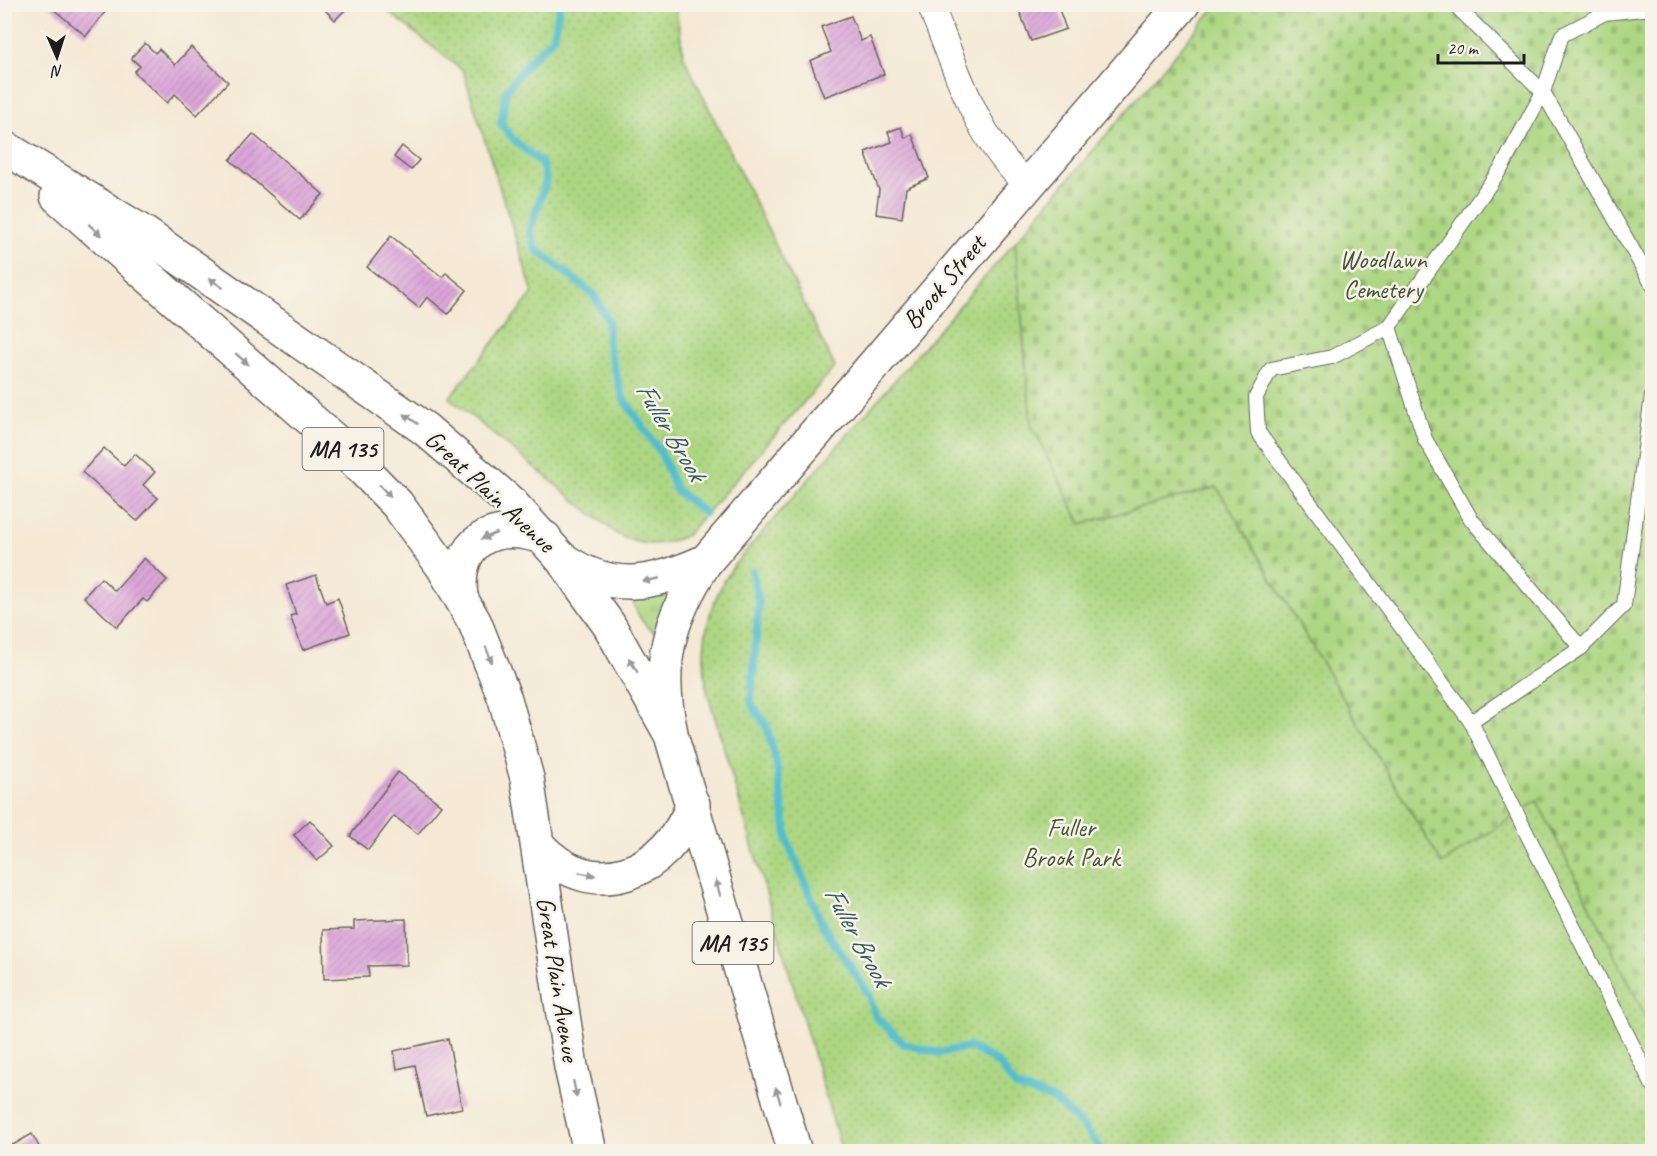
<svg xmlns="http://www.w3.org/2000/svg" width="1657" height="1156" viewBox="0 0 1657 1156" font-family="Caveat,sans-serif">
	<style>
		.grass { fill: url(#grass-tufts); stroke: #647a50; stroke-width: 1.5 }
		.cemetery { fill: url(#cemetery-stones); stroke: #647a50; stroke-width: 1.5 }
		.park { fill: url(#park-dots); stroke: #647a50; stroke-width: 1.5 }
		.lines { fill: none; stroke-linecap: round; stroke-linejoin: round }
		.stream { stroke: #51bdcc; stroke-width: 8 }
		.building { fill: url(#building-hatch) }
		.lane-casing { stroke: #68645d; stroke-width: 16 }
		.street-casing { stroke: #68645d; stroke-width: 28 }
		.secondary-casing { stroke: #68645d; stroke-width: 36 }
		.primary-casing { stroke: #68645d; stroke-width: 36 }
		.lane { stroke: #fff; stroke-width: 14 }
		.street { stroke: #fff; stroke-width: 26 }
		.secondary { stroke: #fff; stroke-width: 33 }
		.primary { stroke: #fff; stroke-width: 33 }
		.oneway { fill: #999 }
		.labels { text-anchor: middle; dominant-baseline: central; stroke-width: 5; stroke-linejoin: round; paint-order: stroke }
		.shield { fill: #f7f3e8; stroke: #5e5c59; stroke-width: 1.5 }
		.shield-label { font-size: 24px; font-weight: bold; fill: #1c1c1c }
		.park-label { font-size: 26px; fill: #48543b; stroke: #f7f3e8 }
		.street-label { font-size: 26px; fill: #1c1c1c; stroke: #f7f3e8 }
		.water-label { font-size: 27px; font-style: italic; fill: #315c62; stroke: #f7f3e8 }
	</style>
	<defs>
		<pattern id="grass-tufts" width="24" height="20" patternUnits="userSpaceOnUse" patternTransform="scale(1.5)"><rect width="24" height="20" fill="#add783"/><path d="M3 7l-1-3M5 7V3M7 7l1-3M15 17l-1-3M17 17v-4M19 17l1-3" fill="none" stroke="#94b871"/></pattern>
		<pattern id="cemetery-stones" width="16" height="16" patternUnits="userSpaceOnUse" patternTransform="scale(1.5)"><rect width="16" height="16" fill="#add783"/><path d="M2 7V4a2 2 0 0 1 4 0v3zM10 15v-3a2 2 0 0 1 4 0v3z" fill="#94b871"/></pattern>
		<pattern id="park-dots" width="8" height="8" patternUnits="userSpaceOnUse" patternTransform="scale(1.5)"><rect width="8" height="8" fill="#add783"/><path d="M2 2h.1M6 6h.1" fill="none" stroke="#94b871" stroke-width="1.8" stroke-linecap="round"/></pattern>
		<pattern id="building-hatch" width="6" height="6" patternUnits="userSpaceOnUse" patternTransform="scale(1.5)"><rect width="6" height="6" fill="#dca7da"/><path d="M-1 1l2-2M0 6l6-6M5 7l2-2" fill="none" stroke="#bc8fba"/></pattern>
	</defs>
	<rect width="100%" height="100%" fill="#f7f3e8"/>
	<filter id="ink" filterUnits="userSpaceOnUse"><feTurbulence type="fractalNoise" baseFrequency=".0167" numOctaves="2"/><feDisplacementMap in="SourceGraphic" scale="12" xChannelSelector="R" yChannelSelector="G"/><feConvolveMatrix kernelMatrix="1 2 1 2 8 2 1 2 1" color-interpolation-filters="sRGB"/></filter>
	<filter id="wash" filterUnits="userSpaceOnUse"><feTurbulence type="fractalNoise" baseFrequency=".008" numOctaves="4" result="noise"/><feDisplacementMap in="SourceGraphic" scale="24" xChannelSelector="R" yChannelSelector="G"/><feGaussianBlur stdDeviation="1.35" result="paint"/><feColorMatrix in="noise" values="0 0 0 0 0 0 0 0 0 0 0 0 0 0 0 0 0 1.4 0 .05"/><feComposite in="paint" operator="in"/></filter>
	<g filter="url(#wash)">
		<rect width="100%" height="100%" fill="#f5e9d5"/>
		<path class="grass" d="M 678,583 L 656,633 C 643,627 633,608 632,594 Z"/>
		<path class="cemetery" d="M 1217,5 L 1652,5 L 1652,1029 L 1537,801 L 1442,864 L 1217,487 L 1081,524 L 1031,424 L 1015,242 Z"/>
		<g class="park">
			<path d="M 380,5 L 675,5 L 684,57 L 835,367 L 687,535 C 661,547 640,547 615,533 L 449,398 L 533,293 L 463,71 Z"/>
			<path d="M 1015,242 L 1031,424 L 1081,524 L 1217,487 L 1442,864 L 1537,801 L 1652,1029 L 1652,1151 L 842,1152 L 707,691 C 699,644 707,604 734,565 Z"/>
		</g>
		<g class="lines">
			<g class="stream">
				<path d="M 560,4 L 554,37 L 530,60 L 506,91 L 501,124 L 515,141 L 542,164 L 546,181 L 530,230 L 535,248 L 594,295 L 608,321 L 608,345 L 623,398 L 661,453 L 676,490 L 705,513"/>
				<path d="M 752,571 L 759,602 L 751,703 L 767,727 L 776,761 L 788,843 L 823,926 L 867,991 L 876,1017 L 904,1044 L 939,1053 L 970,1047 L 997,1062 L 1016,1087 L 1053,1099 L 1082,1125 L 1104,1152"/>
			</g>
		</g>
		<g id="blocks">
			<g class="building">
				<path d="M 47,4 L 106,4 L 109,7 L 86,36 Z"/>
				<path d="M 325,4 L 351,4 L 335,20 L 322,7 Z"/>
				<path d="M 1057,4 L 1066,29 L 1031,41 L 1017,5 L 1010,8 L 1009,5 Z"/>
				<path d="M 851,16 L 861,41 L 870,37 L 884,74 L 824,97 L 810,61 L 831,52 L 821,27 Z"/>
				<path d="M 145,43 L 155,53 L 159,49 L 175,65 L 191,47 L 228,82 L 197,115 L 175,94 L 167,103 L 134,72 L 140,66 L 131,58 Z"/>
				<path d="M 901,127 L 905,138 L 912,134 L 929,178 L 906,188 L 902,218 L 876,214 L 879,190 L 865,152 L 892,142 L 888,132 Z"/>
				<path d="M 253,134 L 323,194 L 300,220 L 230,160 Z"/>
				<path d="M 402,146 L 419,160 L 411,170 L 394,157 Z"/>
				<path d="M 391,236 L 442,277 L 446,273 L 467,290 L 448,314 L 427,297 L 419,308 L 367,267 Z"/>
				<path d="M 104,448 L 124,466 L 135,454 L 155,472 L 143,485 L 158,498 L 137,521 L 82,472 Z"/>
				<path d="M 144,558 L 167,580 L 147,602 L 143,599 L 117,627 L 84,597 L 101,578 L 115,591 Z"/>
				<path d="M 316,575 L 326,603 L 338,598 L 350,633 L 303,650 L 290,616 L 296,614 L 286,585 Z"/>
				<path d="M 398,772 L 441,805 L 418,834 L 394,816 L 368,850 L 350,836 Z"/>
				<path d="M 310,820 L 334,846 L 317,861 L 294,835 Z"/>
				<path d="M 406,919 L 407,965 L 368,966 L 369,977 L 324,979 L 323,930 L 354,929 L 354,921 Z"/>
				<path d="M 448,1039 L 462,1108 L 426,1116 L 415,1065 L 397,1069 L 394,1051 Z"/>
				<path d="M 32,1134 L 42,1152 L 4,1152 L 4,1150 Z"/>
			</g>
		</g>
	</g>
	<g filter="url(#ink)">
		<use href="#blocks" fill-opacity="0" stroke="#68645d" stroke-width="1.5"/>
		<g class="lines">
			<g class="lane-casing">
				<g id="lane">
					<path d="M 1454,4 L 1543,92 L 1652,284"/>
					<path d="M 1652,8 L 1605,13 L 1562,35 L 1543,92 L 1502,167 L 1389,327 L 1332,357 L 1271,369 L 1256,397 L 1258,432 L 1471,722 L 1581,648 L 1624,605 L 1652,396"/>
					<path d="M 1389,327 L 1425,439 L 1471,519 L 1581,648"/>
					<path d="M 1471,722 L 1652,1084"/>
				</g>
			</g>
			<g class="street-casing">
				<path id="street" d="M 930,4 C 956,67 975,138 1027,184"/>
			</g>
			<g class="secondary-casing">
				<g id="secondary">
					<path d="M 561,558 C 611,594 653,585 706,561"/>
					<path d="M 461,597 C 454,539 495,520 545,538"/>
					<path d="M 671,733 C 656,665 668,619 706,561 L 1183,4"/>
					<path d="M 538,845 C 593,906 668,873 693,804"/>
				</g>
			</g>
			<g class="primary-casing">
				<g id="primary">
					<path d="M 4,147 L 144,233 L 425,429 L 512,504 L 561,558 L 609,625 L 671,735 L 795,1152"/>
					<path d="M 57,196 L 334,440 L 397,504 L 443,567 L 475,623 L 505,699 L 527,778 L 571,1067 L 590,1152"/>
				</g>
			</g>
			<use href="#lane" class="lane"/>
			<use href="#street" class="street"/>
			<use href="#secondary" class="secondary"/>
			<use href="#primary" class="primary"/>
		</g>
		<defs><path id="oneway-solid" d="M-6-.8H1V-3.2L6.5 0L1 3.2V.8H-6Z" transform="scale(1.5)"/></defs>
		<g class="oneway">
			<use href="#oneway-solid" transform="translate(95 230) rotate(42)"/>
			<use href="#oneway-solid" transform="translate(216 283) rotate(-145)"/>
			<use href="#oneway-solid" transform="translate(242 359) rotate(41)"/>
			<use href="#oneway-solid" transform="translate(411 419) rotate(-145)"/>
			<use href="#oneway-solid" transform="translate(385 491) rotate(47)"/>
			<use href="#oneway-solid" transform="translate(489 536) rotate(158)"/>
			<use href="#oneway-solid" transform="translate(651 580) rotate(169)"/>
			<use href="#oneway-solid" transform="translate(489 655) rotate(68)"/>
			<use href="#oneway-solid" transform="translate(633 665) rotate(-121)"/>
			<use href="#oneway-solid" transform="translate(587 874) rotate(10)"/>
			<use href="#oneway-solid" transform="translate(718 888) rotate(-106)"/>
			<use href="#oneway-solid" transform="translate(575 1089) rotate(78)"/>
			<use href="#oneway-solid" transform="translate(778 1095) rotate(-107)"/>
		</g>
	</g>
	<g class="labels">
		<g class="shield">
			<rect x="302.5" y="428" width="81" height="42" rx="4.5"/>
			<rect x="692.5" y="922" width="81" height="42" rx="4.5"/>
		</g>
		<g class="shield-label">
			<text x="343" y="449">MA 135</text>
			<text x="733" y="943">MA 135</text>
		</g>
		<g class="park-label">
			<text x="1383" y="259">Woodlawn<tspan x="1383" dy="30">Cemetery</tspan></text>
			<text x="1071" y="827">Fuller<tspan x="1071" dy="30">Brook Park</tspan></text>
		</g>
		<g class="street-label">
			<text transform="translate(944 282) rotate(-50)">Brook Street</text>
			<text transform="translate(490 491) rotate(43)">Great Plain Avenue</text>
			<text transform="translate(558 979) rotate(81)">Great Plain Avenue</text>
		</g>
		<g class="water-label">
			<text transform="translate(671 431) rotate(59)">Fuller Brook</text>
			<text transform="translate(858 936) rotate(61)">Fuller Brook</text>
		</g>
	</g>
	<rect width="1657" height="1156" fill="none" stroke="#f7f3e8" stroke-width="24"/>
	<g transform="translate(57 57) rotate(177)" stroke="#f7f3e8" stroke-width="4.5" paint-order="stroke">
	<path d="M0-4.5L10 22L0 15L-10 22Z" fill="#1c1c1c"/>
	<text y="-9" font-size="16" font-weight="bold" text-anchor="middle" fill="#1c1c1c">N</text>
	</g>
	<path d="M1438 54v9h86v-9" fill="none" stroke="#1c1c1c" stroke-width="3"/>
	<text x="1447" y="54" font-size="18" fill="#1c1c1c" stroke="#f7f3e8" stroke-width="4.5" paint-order="stroke">20 m</text>
</svg>
